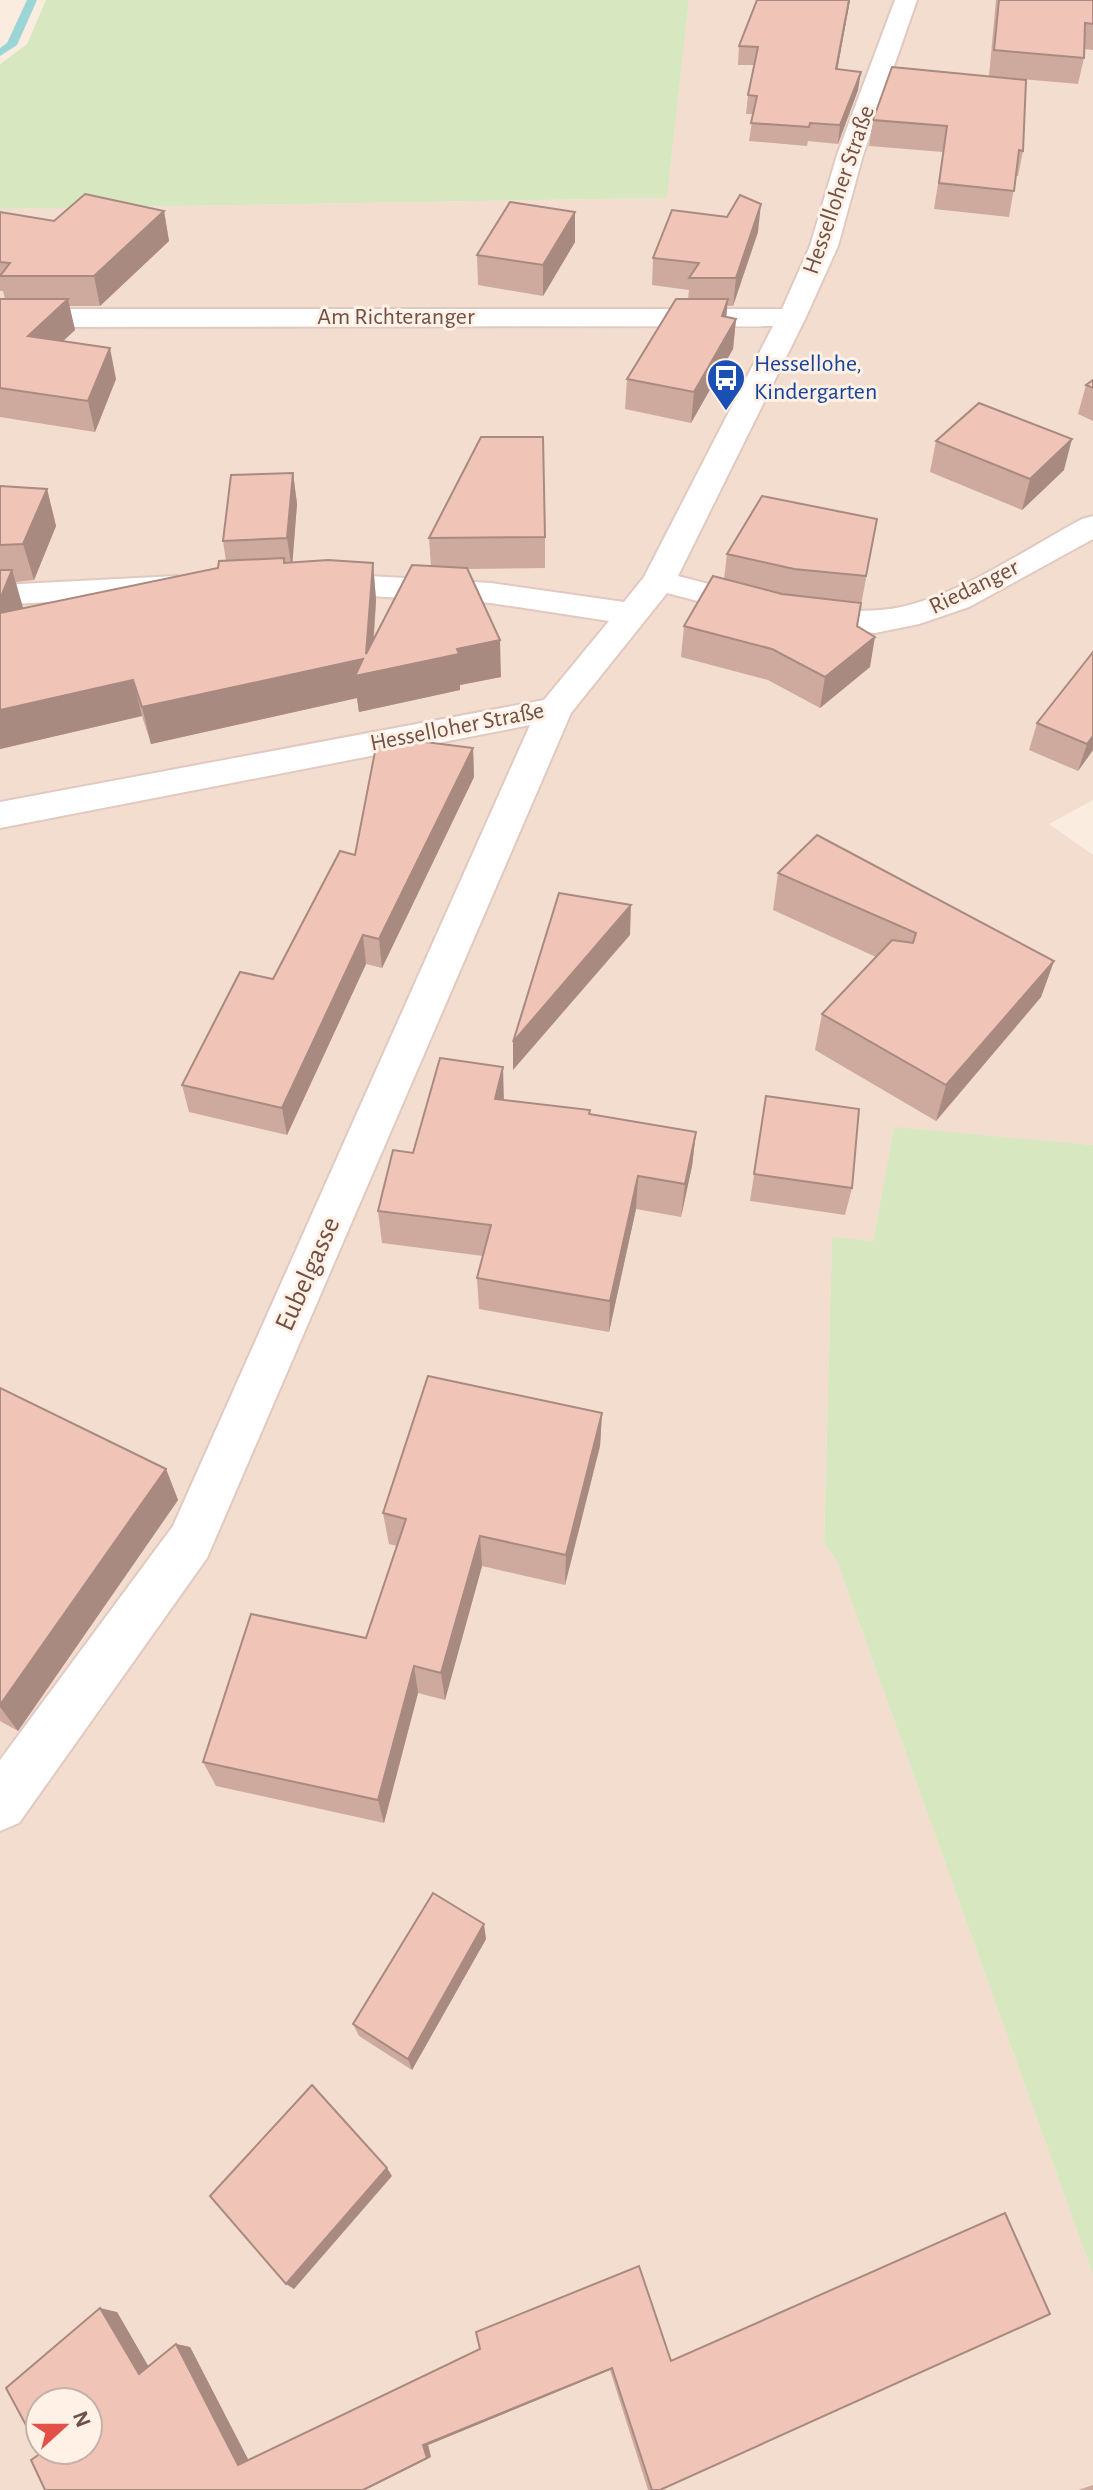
<svg xmlns="http://www.w3.org/2000/svg" width="1093" height="2490" viewBox="0 0 1093 2490" font-family="'Alegreya Sans',sans-serif">
	<style>
		.residential { fill: #f3ddcf; fill-rule: evenodd }
		.green { fill: #d7e8c0 }
		.lines { fill: none; stroke-linecap: round; stroke-linejoin: round }
		.stream { fill: #9cd5d5; fill-rule: evenodd }
		.street-casing { stroke: #e1c9c0; stroke-width: 4 }
		.street { fill: #fff; fill-rule: evenodd }
		.wall { fill: #cea99e }
		.shaded-wall { fill: #a88a81 }
		.building { fill: #f0c5b8; stroke: #a88a81; stroke-width: 2; fill-rule: evenodd }
		.labels { text-anchor: middle; dominant-baseline: central; stroke-width: 6; stroke-linejoin: round; paint-order: stroke }
		.far-street-label { font-size: 24px; fill: #715048; stroke: #fff1e6 }
		.far-transit-label { font-size: 24px; fill: #164399; stroke: #fff1e6; text-anchor: start }
		.street-label { font-size: 28px; fill: #715048; stroke: #fff1e6 }
	</style>
	<rect width="100%" height="100%" fill="#fbece0"/>
	<path class="residential" d="M 689,0 L 1093,0 L 1093,800 L 1049,824 L 1093,855 L 1093,1145 L 894,1128 L 873,1241 L 832,1238 L 824,1543 L 837,1561 L 1093,2275 L 1093,2490 L 0,2490 L 0,209 L 667,198 ZM 40,2402 L 88,2402 L 88,2450 L 40,2450 Z"/>
	<g class="green">
		<path d="M 46,0 L 689,0 L 667,198 L 0,209 L 0,64 L 27,44 Z"/>
		<path d="M 894,1127 L 1093,1145 L 1093,2275 L 837,1561 L 824,1543 L 832,1237 L 873,1241 Z"/>
	</g>
	<g class="lines">
		<path class="stream" d="M 27,0 L 37,0 L 17,45 L 0,56 L 0,48 L 7,43 Z"/>
		<g class="street-casing">
			<g id="street">
				<path d="M 895,0 L 917,0 L 863,155 L 838,246 L 806,317 L 678,576 C 740,592 838,621 901,607 C 962,594 1026,549 1082,519 L 1093,516 L 1093,539 L 969,607 L 919,624 L 875,633 L 778,622 L 667,593 L 571,713 L 207,1558 L 19,1823 L 0,1831 L 0,1760 L 173,1526 L 530,725 L 0,828 L 0,802 L 544,700 L 609,621 L 491,603 L 317,593 L 305,590 L 301,583 L 305,576 L 317,573 L 491,583 L 624,602 L 644,577 L 773,326 L 0,327 L 0,309 L 782,309 L 810,246 L 837,155 Z"/>
				<path d="M 176,576 L 188,579 L 192,586 L 188,593 L 0,605 L 0,585 Z"/>
			</g>
		</g>
		<use href="#street" class="street"/>
	</g>
	<g class="wall">
		<path d="M 850,0 L 837,70 L 858,90 L 838,144 L 808,141 L 807,146 L 749,141 L 753,114 L 746,114 L 748,95 L 754,65 L 738,65 L 739,46 Z"/>
		<path d="M 996,0 L 1093,0 L 1093,50 L 1084,49 L 1084,58 L 1078,84 L 989,76 Z"/>
		<path d="M 892,67 L 1023,151 L 1018,176 L 1016,176 L 1009,217 L 934,209 L 943,152 L 869,146 L 873,120 Z"/>
		<path d="M 164,211 L 169,241 L 100,306 L 69,306 L 75,330 L 63,341 L 116,379 L 95,432 L 0,417 L 0,299 L 5,299 L 3,291 L 0,291 L 0,212 L 54,221 Z"/>
		<path d="M 758,232 L 733,306 L 727,306 L 726,317 L 736,319 L 733,349 L 691,423 L 625,409 L 627,379 L 688,299 L 689,290 L 652,285 L 653,258 Z"/>
		<path d="M 575,242 L 543,296 L 478,285 L 477,255 Z"/>
		<path d="M 1093,380 L 1093,421 L 1078,414 L 1086,385 Z"/>
		<path d="M 936,441 L 1064,470 L 1022,510 L 930,472 Z"/>
		<path d="M 293,473 L 297,504 L 292,562 L 373,563 L 376,600 L 374,639 L 431,566 L 429,538 L 545,537 L 545,568 L 467,569 L 501,677 L 460,685 L 460,690 L 359,712 L 357,698 L 151,744 L 142,716 L 0,749 L 0,486 L 47,489 L 56,526 L 34,580 L 16,582 L 22,608 L 218,568 L 226,561 L 223,541 Z"/>
		<path d="M 877,519 L 857,627 L 870,667 L 820,708 L 768,680 L 681,657 L 684,626 L 724,579 L 727,554 Z"/>
		<path d="M 1093,652 L 1093,750 L 1078,771 L 1029,750 L 1037,723 Z"/>
		<path d="M 473,748 L 474,777 L 382,968 L 366,964 L 287,1135 L 189,1112 L 182,1085 L 273,979 L 355,855 Z"/>
		<path d="M 778,873 L 1054,961 L 1041,997 L 936,1121 L 815,1050 L 822,1014 L 876,957 L 773,910 Z"/>
		<path d="M 766,1096 L 852,1188 L 845,1215 L 750,1201 Z"/>
		<path d="M 504,1100 L 696,1132 L 692,1166 L 681,1217 L 636,1209 L 609,1332 L 479,1309 L 477,1278 L 483,1256 L 382,1243 L 378,1211 L 413,1153 Z"/>
		<path d="M 0,1388 L 166,1469 L 178,1500 L 18,1731 L 0,1721 Z"/>
		<path d="M 602,1413 L 600,1446 L 565,1585 L 482,1566 L 445,1700 L 418,1693 L 384,1823 L 216,1786 L 203,1762 L 366,1638 L 397,1546 L 389,1544 L 383,1513 Z"/>
		<path d="M 486,1939 L 412,2070 L 359,2036 L 353,2024 Z"/>
		<path d="M 639,2266 L 660,2490 L 648,2490 L 610,2370 L 428,2445 L 431,2457 L 365,2490 L 41,2453 L 117,2312 L 148,2366 L 176,2344 L 190,2347 L 248,2460 L 480,2349 Z"/>
		<path d="M 1093,2485 L 1093,2490 L 1078,2490 Z"/>
	</g>
	<g class="shaded-wall">
		<path d="M 849,0 L 850,0 L 834,88 L 836,69 Z"/>
		<path d="M 861,72 L 858,90 L 838,144 L 840,125 Z"/>
		<path d="M 761,204 L 758,232 L 733,306 L 736,278 Z"/>
		<path d="M 164,211 L 169,241 L 100,306 L 94,276 Z"/>
		<path d="M 575,212 L 575,242 L 543,296 L 543,265 Z"/>
		<path d="M 68,299 L 75,330 L 36,366 L 28,336 Z"/>
		<path d="M 728,299 L 725,329 L 722,316 Z"/>
		<path d="M 736,319 L 733,349 L 691,423 L 694,392 Z"/>
		<path d="M 110,348 L 116,379 L 95,432 L 88,401 Z"/>
		<path d="M 1072,439 L 1064,470 L 1022,510 L 1030,479 Z"/>
		<path d="M 293,473 L 297,504 L 292,569 L 287,538 Z"/>
		<path d="M 47,489 L 56,526 L 34,580 L 23,544 Z"/>
		<path d="M 373,563 L 376,600 L 371,672 L 457,649 L 500,640 L 501,677 L 460,685 L 460,690 L 359,712 L 357,698 L 151,744 L 142,707 L 363,659 L 366,654 Z"/>
		<path d="M 12,570 L 23,607 L 5,651 L 0,635 L 0,599 Z"/>
		<path d="M 875,637 L 870,667 L 820,708 L 825,677 Z"/>
		<path d="M 133,680 L 142,716 L 0,749 L 0,710 Z"/>
		<path d="M 1093,736 L 1093,750 L 1078,771 L 1087,744 Z"/>
		<path d="M 473,748 L 474,777 L 382,968 L 379,939 Z"/>
		<path d="M 631,905 L 630,935 L 513,1070 L 513,1042 Z"/>
		<path d="M 363,935 L 366,964 L 287,1135 L 282,1108 Z"/>
		<path d="M 1054,961 L 1041,997 L 936,1121 L 946,1085 Z"/>
		<path d="M 503,1067 L 504,1102 L 495,1099 Z"/>
		<path d="M 696,1132 L 692,1166 L 681,1217 L 685,1184 Z"/>
		<path d="M 638,1176 L 636,1209 L 609,1332 L 610,1301 Z"/>
		<path d="M 602,1413 L 600,1446 L 565,1585 L 566,1555 Z"/>
		<path d="M 166,1469 L 178,1500 L 18,1731 L 0,1707 L 0,1705 Z"/>
		<path d="M 480,1536 L 482,1566 L 445,1700 L 441,1673 Z"/>
		<path d="M 414,1666 L 418,1693 L 384,1823 L 378,1800 Z"/>
		<path d="M 484,1924 L 486,1939 L 412,2070 L 408,2059 Z"/>
		<path d="M 387,2168 L 392,2176 L 294,2289 L 286,2284 Z"/>
		<path d="M 100,2308 L 117,2312 L 154,2376 L 139,2374 Z"/>
		<path d="M 176,2344 L 190,2347 L 250,2463 L 238,2465 Z"/>
		<path d="M 612,2368 L 610,2370 L 428,2445 L 431,2457 L 365,2490 L 363,2490 L 423,2445 Z"/>
	</g>
	<g class="building">
		<path d="M 757,0 L 849,0 L 836,69 L 861,72 L 840,125 L 810,123 L 809,127 L 751,123 L 757,96 L 748,95 L 758,47 L 739,46 Z"/>
		<path d="M 999,0 L 1093,0 L 1093,24 L 1085,23 L 1084,58 L 994,50 Z"/>
		<path d="M 892,67 L 1026,80 L 1023,151 L 1019,150 L 1014,191 L 939,183 L 947,126 L 873,120 Z"/>
		<path d="M 85,194 L 164,211 L 94,276 L 0,276 L 10,263 L 0,262 L 0,212 L 54,221 Z"/>
		<path d="M 740,195 L 761,204 L 736,278 L 689,278 L 699,263 L 653,258 L 672,210 L 727,217 Z"/>
		<path d="M 510,202 L 575,212 L 543,265 L 477,255 Z"/>
		<path d="M 0,299 L 68,299 L 28,336 L 110,348 L 88,401 L 0,388 Z"/>
		<path d="M 676,299 L 728,299 L 722,316 L 736,319 L 694,392 L 627,379 Z"/>
		<path d="M 1093,380 L 1093,388 L 1086,385 Z"/>
		<path d="M 979,403 L 1072,439 L 1030,479 L 936,441 Z"/>
		<path d="M 481,437 L 543,437 L 545,537 L 429,538 Z"/>
		<path d="M 293,473 L 287,538 L 223,541 L 231,475 Z"/>
		<path d="M 0,486 L 47,489 L 23,544 L 0,545 Z"/>
		<path d="M 762,496 L 877,519 L 866,576 L 794,569 L 727,554 Z"/>
		<path d="M 284,558 L 284,563 L 328,560 L 373,563 L 366,654 L 412,565 L 467,568 L 500,640 L 457,649 L 459,654 L 355,676 L 363,659 L 142,707 L 133,680 L 0,710 L 0,613 L 218,568 L 219,561 Z"/>
		<path d="M 0,570 L 12,570 L 0,599 Z"/>
		<path d="M 713,576 L 782,594 L 861,603 L 857,626 L 875,637 L 825,677 L 772,649 L 684,626 Z"/>
		<path d="M 1093,652 L 1093,736 L 1087,744 L 1037,723 Z"/>
		<path d="M 378,736 L 473,748 L 379,939 L 363,935 L 282,1108 L 182,1085 L 240,972 L 273,979 L 340,851 L 355,855 Z"/>
		<path d="M 817,835 L 1054,961 L 946,1085 L 822,1014 L 892,940 L 913,943 L 916,933 L 778,873 Z"/>
		<path d="M 559,893 L 631,905 L 513,1042 Z"/>
		<path d="M 440,1058 L 503,1067 L 495,1099 L 590,1110 L 589,1114 L 696,1132 L 685,1184 L 638,1176 L 610,1301 L 477,1278 L 491,1225 L 378,1211 L 393,1150 L 413,1153 Z"/>
		<path d="M 766,1096 L 859,1109 L 852,1188 L 754,1174 Z"/>
		<path d="M 428,1376 L 602,1413 L 566,1555 L 480,1536 L 441,1673 L 414,1666 L 378,1800 L 203,1762 L 251,1614 L 366,1638 L 406,1519 L 383,1513 Z"/>
		<path d="M 0,1388 L 166,1469 L 0,1705 Z"/>
		<path d="M 433,1893 L 484,1924 L 408,2059 L 353,2024 Z"/>
		<path d="M 312,2085 L 387,2168 L 286,2284 L 210,2196 Z"/>
		<path d="M 1005,2213 L 1050,2314 L 660,2490 L 652,2490 L 612,2368 L 423,2445 L 427,2458 L 363,2490 L 45,2490 L 31,2460 L 41,2453 L 6,2388 L 100,2308 L 139,2374 L 176,2344 L 238,2465 L 480,2349 L 476,2332 L 639,2266 L 671,2361 ZM 40,2402 L 88,2402 L 88,2450 L 40,2450 Z"/>
	</g>
	<defs>
		<g id="bus-pin" transform="scale(2)"><path d="M0 17L-7.5 6A9.5 9.5 0 1 1 7.5 6Z" fill="#1a4fb4" stroke="#fff1e6"/><path d="M-5-6H5V4H4V6H2V4H-2V6H-4V4H-5ZM-3.5-4V0h7V-4ZM-3.5 1.2v1.5H-2V1.2ZM2 1.2v1.5H3.5V1.2Z" fill="#fff"/></g>
	</defs>
	<g fill-rule="evenodd">
		<use href="#bus-pin" x="726" y="378"/>
	</g>
	<g class="labels">
		<g class="far-street-label">
			<text transform="translate(839 190) rotate(-71)">Hesselloher Straße</text>
			<text x="396" y="317">Am Richteranger</text>
			<text transform="translate(974 587) rotate(-26)">Riedanger</text>
			<text transform="translate(457 727) rotate(-11)">Hesselloher Straße</text>
		</g>
		<g class="far-transit-label">
			<text x="754" y="364">Hessellohe,<tspan x="754" dy="28">Kindergarten</tspan></text>
		</g>
		<g class="street-label">
			<text transform="translate(308 1274) rotate(-66)">Eubelgasse</text>
		</g>
	</g>
	<g transform="translate(64 2426) rotate(69)"><circle r="38" fill="#fff1e6" stroke="#c6b1a7" stroke-width="2"/>
	<path d="M0-6L14 30L0 20L-14 30Z" fill="#e35047"/>
	<text y="-12" font-size="22" font-weight="bold" text-anchor="middle" fill="#715048">N</text>
	</g>
</svg>
